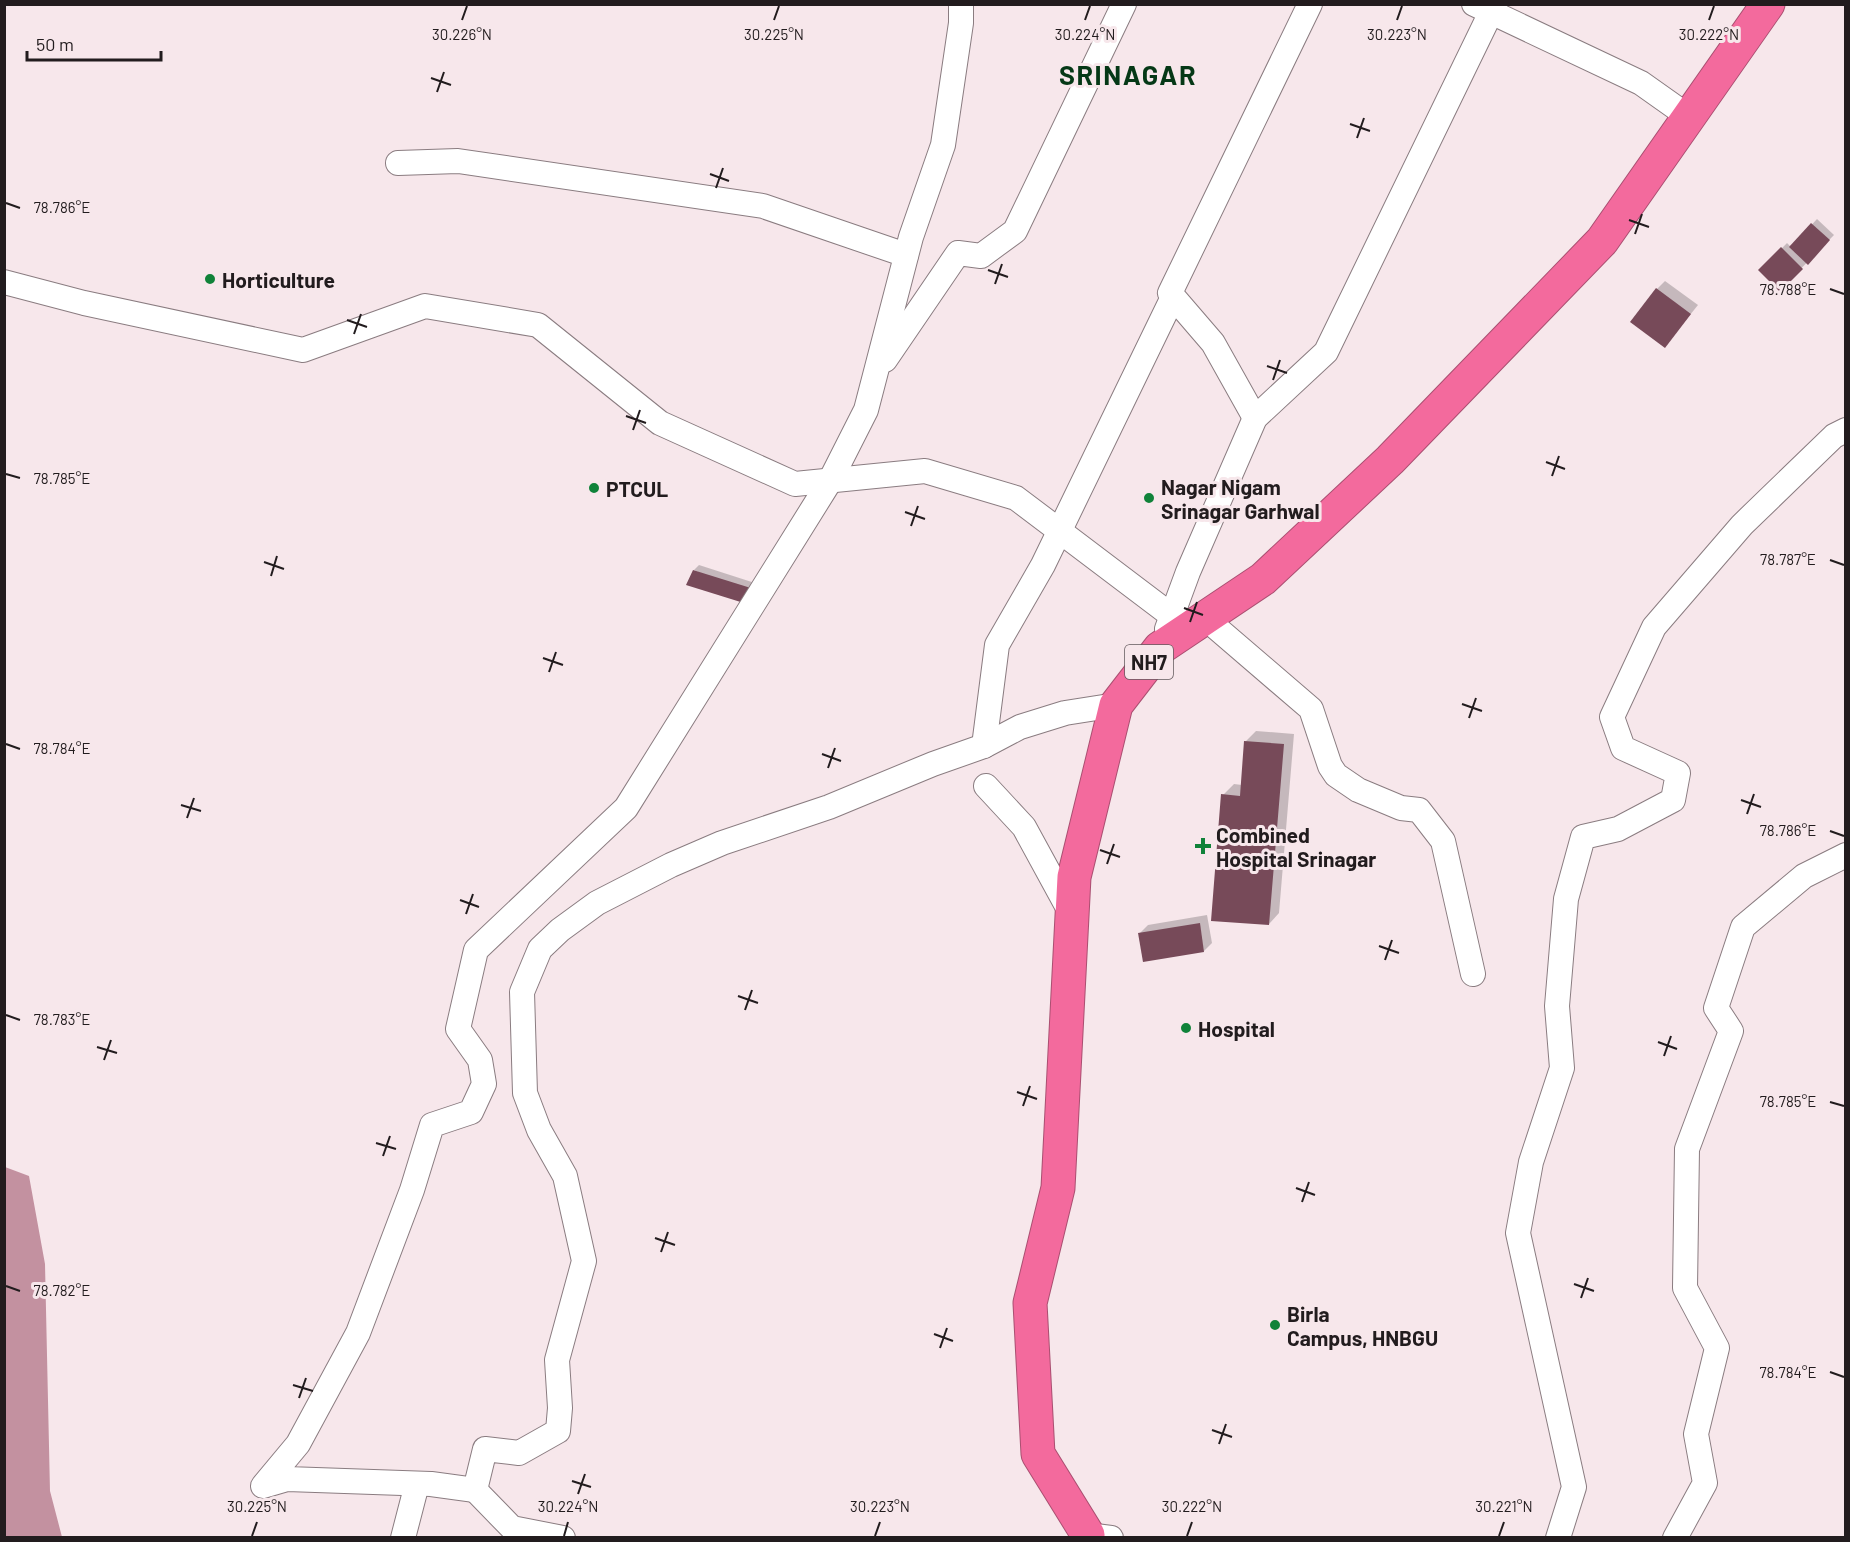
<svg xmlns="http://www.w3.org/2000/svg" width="1850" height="1542" viewBox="0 0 1850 1542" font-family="Barlow,sans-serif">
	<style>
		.water { fill: #c391a0 }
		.shadow { fill: #0003 }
		.building { fill: #774a59 }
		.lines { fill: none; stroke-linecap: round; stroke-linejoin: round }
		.minor-casing { stroke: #8a7c80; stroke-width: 26 }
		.highway-casing { stroke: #aa4f71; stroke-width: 35 }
		.minor { stroke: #fff; stroke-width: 24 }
		.highway { stroke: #f36a9d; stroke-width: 33 }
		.ticks { fill: none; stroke: #221c1e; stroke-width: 2 }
		.poi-dot { fill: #108239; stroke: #f7e7eb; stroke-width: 2 }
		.labels { text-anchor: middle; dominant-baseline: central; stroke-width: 6; stroke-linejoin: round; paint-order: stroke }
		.shield { fill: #f7e7eb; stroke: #62595c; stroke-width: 1.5 }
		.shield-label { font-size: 20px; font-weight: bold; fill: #221c1e }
		.poi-label { font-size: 21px; font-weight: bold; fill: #221c1e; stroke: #f7e7eb; text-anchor: start }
		.district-label { font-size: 27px; font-weight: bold; letter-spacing: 1.5px; fill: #053816; stroke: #f7e7eb }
		.ticks-label { font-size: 15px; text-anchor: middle; fill: #221c1e; stroke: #f7e7eb; stroke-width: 6; stroke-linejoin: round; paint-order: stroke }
	</style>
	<rect width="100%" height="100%" fill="#f7e7eb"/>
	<path class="water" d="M 5,1167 L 29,1176 L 45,1264 L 50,1491 L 62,1537 L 5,1537 Z"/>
	<g class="shadow">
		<path d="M 1817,219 L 1834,235 L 1780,290 L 1761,270 L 1787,243 L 1791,247 Z"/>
		<path d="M 1665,281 L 1698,305 L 1665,346 L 1657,289 Z"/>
		<path d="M 699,565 L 758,584 L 752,598 L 694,570 Z"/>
		<path d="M 1256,731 L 1294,734 L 1279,913 L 1269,924 L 1223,795 L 1234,784 L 1242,785 L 1245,742 Z"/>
		<path d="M 1207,915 L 1212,943 L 1204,951 L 1140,933 L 1148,925 Z"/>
	</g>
	<g class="building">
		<path d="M 1811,223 L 1830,240 L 1808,265 L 1789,247 Z"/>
		<path d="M 1781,247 L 1803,269 L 1780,292 L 1758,270 Z"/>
		<path d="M 1656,288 L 1691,314 L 1665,348 L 1630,322 Z"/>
		<path d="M 693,570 L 754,589 L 747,604 L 686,585 Z"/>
		<path d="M 1244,741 L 1284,744 L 1269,925 L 1211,921 L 1221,794 L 1240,796 Z"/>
		<path d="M 1200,923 L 1204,952 L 1143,962 L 1138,933 Z"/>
	</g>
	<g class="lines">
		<g class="minor-casing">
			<g id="minor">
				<path d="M 961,4 L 961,23 L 943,145 L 911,237 L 866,410 L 830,481 L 626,808 L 476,950 L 458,1029 L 480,1060 L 484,1084 L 471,1112 L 432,1125 L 412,1190 L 358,1333 L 298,1444 L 263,1486 L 287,1479 L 431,1484 L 475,1490 L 485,1449 L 519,1453 L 558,1431 L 560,1408 L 557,1360 L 584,1261 L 565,1176 L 539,1130 L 525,1093 L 522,992 L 540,949 L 560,930 L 597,903 L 671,865 L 722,843 L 829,807 L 933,764 L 984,746 L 1020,727 L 1065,713 L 1116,705"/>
				<path d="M 1474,4 L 1641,83 L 1689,117"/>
				<path d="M 398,163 L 458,161 L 763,206 L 906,255"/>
				<path d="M 4,282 L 84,303 L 303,350 L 425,306 L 538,325 L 660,423 L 795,484 L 925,471 L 1016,498 L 1172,616"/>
				<path d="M 885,360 L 958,253 L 981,256 L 1015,231 L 1124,4"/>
				<path d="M 1255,418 L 1213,343 L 1170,293 L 1310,4"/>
				<path d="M 1205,618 L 1311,709 L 1330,766 L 1336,775 L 1358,790 L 1401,808 L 1419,810 L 1443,841 L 1473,974"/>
				<path d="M 1167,629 L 1188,572 L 1255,418 L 1326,352 L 1495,4"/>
				<path d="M 984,746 L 997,645 L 1043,565 L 1173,297"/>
				<path d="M 986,786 L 1024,827 L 1072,915"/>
				<path d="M 475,1490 L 512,1528 L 563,1538"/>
				<path d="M 1088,1535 L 1111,1538"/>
				<path d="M 403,1538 L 417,1484"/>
				<path d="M 1558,1538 L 1574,1487 L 1518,1233 L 1531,1162 L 1562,1068 L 1557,1006 L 1566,899 L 1583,837 L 1618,829 L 1673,800 L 1678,773 L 1623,748 L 1612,717 L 1654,627 L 1742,525 L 1834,436 L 1846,430"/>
				<path d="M 1675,1538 L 1705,1483 L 1696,1434 L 1717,1348 L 1685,1288 L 1687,1149 L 1731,1031 L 1716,1008 L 1743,927 L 1804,876 L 1846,855"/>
			</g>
		</g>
		<g class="highway-casing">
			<path id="highway" d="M 1087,1538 L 1088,1535 L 1038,1454 L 1030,1303 L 1058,1188 L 1074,877 L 1116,705 L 1160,648 L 1263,579 L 1390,460 L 1602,241 L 1768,4"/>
		</g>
		<use href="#minor" class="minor"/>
		<use href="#highway" class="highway"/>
	</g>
	<path class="ticks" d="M 462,20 L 467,6M 774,20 L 779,6M 1085,20 L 1090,6M 1397,20 L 1402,6M 1709,20 L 1714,6M 431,78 L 451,85M 437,92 L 444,72M 1350,124 L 1370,131M 1357,138 L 1364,118M 710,174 L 729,181M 716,188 L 723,168M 6,203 L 20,208M 1629,220 L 1649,227M 1635,234 L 1642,214M 988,270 L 1008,277M 995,284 L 1002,264M 1830,289 L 1844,294M 347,320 L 367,327M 354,334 L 361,314M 1267,366 L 1287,373M 1273,380 L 1280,360M 626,416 L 646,423M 633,430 L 640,410M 1546,462 L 1565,469M 6,474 L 20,478M 1552,476 L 1559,456M 905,512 L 925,519M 911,526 L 918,506M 1830,560 L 1844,565M 264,562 L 284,569M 271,576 L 277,556M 1184,608 L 1203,615M 1190,622 L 1197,602M 543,658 L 563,665M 549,672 L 556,652M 1462,704 L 1482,711M 1469,718 L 1476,698M 6,744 L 20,749M 822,754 L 841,761M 828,768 L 835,748M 1741,800 L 1761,807M 181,805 L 201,811M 1747,814 L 1754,794M 187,818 L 194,798M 1830,831 L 1844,836M 1100,850 L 1120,857M 1107,864 L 1114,844M 460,900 L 479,907M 466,914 L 473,894M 1379,946 L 1399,953M 1385,960 L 1392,940M 738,996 L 758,1003M 745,1010 L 752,990M 6,1015 L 20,1020M 1658,1042 L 1677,1049M 97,1047 L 117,1053M 1664,1056 L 1671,1036M 104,1060 L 111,1040M 1017,1092 L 1037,1099M 1830,1102 L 1844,1106M 1023,1106 L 1030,1086M 376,1143 L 396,1149M 383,1156 L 390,1136M 1296,1188 L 1315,1195M 1302,1202 L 1309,1182M 655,1238 L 675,1245M 661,1252 L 668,1232M 1574,1284 L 1594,1291M 6,1286 L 20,1291M 1581,1298 L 1588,1278M 934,1334 L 953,1341M 940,1348 L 947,1328M 1830,1372 L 1844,1377M 293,1385 L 313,1391M 299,1398 L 306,1378M 1212,1430 L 1232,1437M 1219,1444 L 1226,1424M 572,1481 L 591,1487M 578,1494 L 585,1474M 252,1536 L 257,1522M 564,1536 L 568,1522M 875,1536 L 880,1522M 1187,1536 L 1192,1522M 1499,1536 L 1504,1522"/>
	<g class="poi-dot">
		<circle cx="210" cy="279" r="6"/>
		<circle cx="594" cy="488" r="6"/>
		<circle cx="1149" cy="498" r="6"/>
		<path d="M1200 837h6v6h6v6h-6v6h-6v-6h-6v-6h6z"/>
		<circle cx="1186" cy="1028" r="6"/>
		<circle cx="1275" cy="1325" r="6"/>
	</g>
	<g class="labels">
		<rect class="shield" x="1125" y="645" width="48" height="34" rx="4.5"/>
		<g class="shield-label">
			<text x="1149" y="662">NH7</text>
		</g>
		<g class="poi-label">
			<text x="222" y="279">Horticulture</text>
			<text x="1161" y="486">Nagar Nigam<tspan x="1161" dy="24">Srinagar Garhwal</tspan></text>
			<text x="606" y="488">PTCUL</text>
			<text x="1216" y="834">Combined<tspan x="1216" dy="24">Hospital Srinagar</tspan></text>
			<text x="1198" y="1028">Hospital</text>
			<text x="1287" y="1313">Birla<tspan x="1287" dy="24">Campus, HNBGU</tspan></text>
		</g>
		<g class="district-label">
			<text x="1128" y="74">SRINAGAR</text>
		</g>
	</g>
	<g class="ticks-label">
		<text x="462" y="40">30.226°N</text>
		<text x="774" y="40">30.225°N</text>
		<text x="1085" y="40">30.224°N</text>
		<text x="1397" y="40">30.223°N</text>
		<text x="1709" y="40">30.222°N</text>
		<text x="62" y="213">78.786°E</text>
		<text x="1788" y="295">78.788°E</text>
		<text x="62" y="484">78.785°E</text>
		<text x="1788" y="565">78.787°E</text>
		<text x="62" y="754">78.784°E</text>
		<text x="1788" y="836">78.786°E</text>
		<text x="62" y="1025">78.783°E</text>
		<text x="1788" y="1107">78.785°E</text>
		<text x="62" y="1296">78.782°E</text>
		<text x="1788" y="1378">78.784°E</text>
		<text x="257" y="1512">30.225°N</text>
		<text x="568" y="1512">30.224°N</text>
		<text x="880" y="1512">30.223°N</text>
		<text x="1192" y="1512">30.222°N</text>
		<text x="1504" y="1512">30.221°N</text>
	</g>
	<rect width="1850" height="1542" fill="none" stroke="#221c1e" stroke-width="12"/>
	<path d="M27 51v9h134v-9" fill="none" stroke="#221c1e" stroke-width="3"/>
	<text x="36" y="51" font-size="18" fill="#221c1e" stroke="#f7e7eb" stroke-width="4.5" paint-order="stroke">50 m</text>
</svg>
